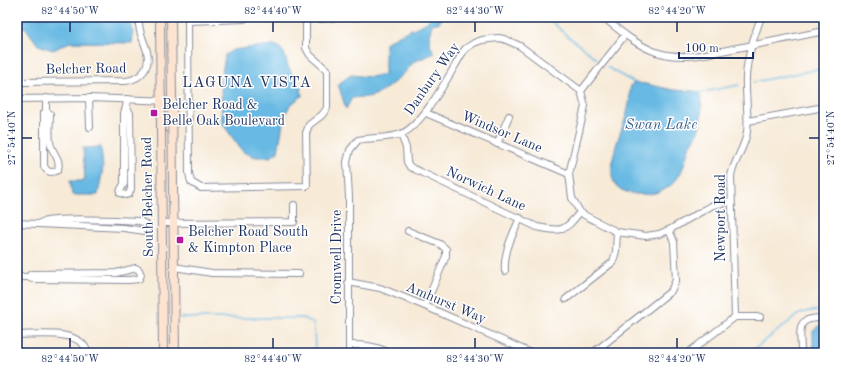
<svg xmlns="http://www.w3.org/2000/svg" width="841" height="370" viewBox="0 0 841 370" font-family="'Old Standard TT',serif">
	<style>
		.water { fill: #67b9e3; stroke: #4174a0 }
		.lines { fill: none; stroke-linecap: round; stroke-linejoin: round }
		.stream { stroke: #67b9e3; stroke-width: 1.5 }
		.minor-casing { stroke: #898c9a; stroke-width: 8 }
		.secondary-casing { stroke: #898c9a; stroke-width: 10 }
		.minor { stroke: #fff; stroke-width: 6 }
		.secondary { stroke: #fde4d1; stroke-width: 8 }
		.ticks { fill: none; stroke: #1b2f5e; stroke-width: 1.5 }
		.poi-dot { fill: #b5179e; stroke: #fff; stroke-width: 1.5 }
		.labels { text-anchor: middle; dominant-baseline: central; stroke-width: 3; stroke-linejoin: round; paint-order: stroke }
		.street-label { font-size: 14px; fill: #1b2f5e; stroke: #fff }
		.poi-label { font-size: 14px; fill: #1b2f5e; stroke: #fff; text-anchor: start }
		.neighbourhood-label { font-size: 15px; letter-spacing: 1px; fill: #1b2f5e; stroke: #fff }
		.water-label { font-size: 15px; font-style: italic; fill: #365f8d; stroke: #fff }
		.neatline { fill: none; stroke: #1b2f5e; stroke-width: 1.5 }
		.ticks-label { font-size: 10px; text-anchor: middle; fill: #1b2f5e }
	</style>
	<rect width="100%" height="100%" fill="#fff"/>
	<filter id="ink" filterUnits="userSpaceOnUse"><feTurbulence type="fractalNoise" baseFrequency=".025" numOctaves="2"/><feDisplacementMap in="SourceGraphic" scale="8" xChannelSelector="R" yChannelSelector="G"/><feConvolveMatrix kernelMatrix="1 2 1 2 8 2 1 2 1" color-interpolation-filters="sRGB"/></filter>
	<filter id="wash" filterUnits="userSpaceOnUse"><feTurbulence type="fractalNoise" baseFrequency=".012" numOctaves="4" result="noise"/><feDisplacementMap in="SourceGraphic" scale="16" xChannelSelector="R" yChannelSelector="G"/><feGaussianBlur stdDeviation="0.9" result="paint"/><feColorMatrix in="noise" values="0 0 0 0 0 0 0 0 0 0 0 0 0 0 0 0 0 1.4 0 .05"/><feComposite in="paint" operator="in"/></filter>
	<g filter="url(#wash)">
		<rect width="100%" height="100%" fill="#f7ead7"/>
		<g class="water">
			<path d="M 17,17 L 118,17 L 132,25 L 133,35 L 132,43 L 70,42 L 53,50 L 38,45 L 25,27 L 17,28 Z"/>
			<path d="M 431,17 L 442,17 L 440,22 L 432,24 C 429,35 427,44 435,53 L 413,62 C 408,72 386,90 375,95 C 367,98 360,97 352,98 L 346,109 L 338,84 L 351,75 L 370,77 L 385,74 L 385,43 L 401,34 L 426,23 Z"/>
			<path d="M 273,45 L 279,47 L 284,53 L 288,66 L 295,80 L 301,87 L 302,96 L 290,105 L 284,117 L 278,152 L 270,157 L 256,157 L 243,152 L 222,123 L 221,81 L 225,55 L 233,50 Z"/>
			<path d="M 634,83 C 648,83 661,88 674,90 C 683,91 691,90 699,92 C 704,101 701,125 697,134 C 695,139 691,143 689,148 C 686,156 685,166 680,174 C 670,193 647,198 627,192 C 619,190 613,184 612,175 C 610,150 625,127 629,104 C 630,98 629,92 631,85 Z"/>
			<path d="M 101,147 L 103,168 L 98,195 L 72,195 L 70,181 L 85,181 L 83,148 Z"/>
			<path d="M 818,326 L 824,326 L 824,353 L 813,353 L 813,331 Z"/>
		</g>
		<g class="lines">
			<g class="stream">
				<path d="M 547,17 L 564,33 L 597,59"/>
				<path d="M 607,67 L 635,83"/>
				<path d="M 754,82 L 824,68"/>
				<path d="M 698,93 L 739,85"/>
				<path d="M 181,318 L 302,318 L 312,322 L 314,326 L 315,353"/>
				<path d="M 749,353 L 799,314 L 809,311 L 824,311"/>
			</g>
		</g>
	</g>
	<g filter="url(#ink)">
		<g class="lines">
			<g class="minor-casing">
				<g id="minor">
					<path d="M 247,17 L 244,19 L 188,21 L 189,173 L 191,182 L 201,188 L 307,186 L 306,133 L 309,125 L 322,115 L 327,108 L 327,70 L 310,55 L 306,48 L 306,17"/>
					<path d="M 603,17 C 619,30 636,45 656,52 C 683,61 711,53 737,48 C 766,43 795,37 824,31"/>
					<path d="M 317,19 L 360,17"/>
					<path d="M 17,82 L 126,81 C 133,80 139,78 144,71 C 156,52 136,38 139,17"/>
					<path d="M 581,91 L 625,35"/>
					<path d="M 46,98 L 46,111 L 44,113 L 44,166 C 47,173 52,173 58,170 C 61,159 54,155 51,146 C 48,137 50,124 50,114 L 46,111"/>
					<path d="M 89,98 L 90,127"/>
					<path d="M 17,99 L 89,98 L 172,101"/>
					<path d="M 126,107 L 130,113 L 131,189 L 129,194 L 126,195 L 120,193 L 121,189 L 124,184 L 124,113 L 126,107 L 127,99"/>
					<path d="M 426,113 L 569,174"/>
					<path d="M 748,121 L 824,107"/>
					<path d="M 401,134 L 406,148 L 407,162 L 410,167 L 537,227 C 562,232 564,232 580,212"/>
					<path d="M 497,144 L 509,116"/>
					<path d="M 17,223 L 124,228 L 145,231 L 147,229 L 147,225 L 140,221 C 123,220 51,217 40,223"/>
					<path d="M 161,223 L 294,222 L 294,205"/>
					<path d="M 408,231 L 440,244 L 446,249 L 446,256 L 425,306"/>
					<path d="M 174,267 L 212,273 L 299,274"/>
					<path d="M 505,271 C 503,253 513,234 520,218"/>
					<path d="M 17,277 L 28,277 L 32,279 L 129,280 L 139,279 L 141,275 L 139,270 L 136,268 L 116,273 L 31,274 L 28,277"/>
					<path d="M 348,282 L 380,288 L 425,306 L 531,353"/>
					<path d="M 566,299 L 613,262 L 616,251 L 617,232"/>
					<path d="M 735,317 L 760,317"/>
					<path d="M 17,335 C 38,335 81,328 88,353"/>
					<path d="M 349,345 C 366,345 375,346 390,353"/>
					<path d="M 349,353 L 349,197 L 347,162 L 350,150 L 358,140 C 372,137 387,139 401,134 C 424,125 451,71 465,49 L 474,43 L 482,40 L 498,38 L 504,39 L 520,46 L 581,91 L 585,106 L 569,174 L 572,198 L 580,212 L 586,216 L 617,232 L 646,236 L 659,234 L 669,230 L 713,205 L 731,201"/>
					<path d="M 593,353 L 671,291 L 676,280 L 674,242 L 669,230"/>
					<path d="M 688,353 L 735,317 L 731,176 C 734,160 745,148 747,132 C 749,114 745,95 746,77 C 747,56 754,37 761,17"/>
					<path d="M 801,353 C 801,329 794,317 824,318"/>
				</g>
			</g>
			<g class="secondary-casing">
				<g id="secondary">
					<path d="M 160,17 L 163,353"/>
					<path d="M 171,17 L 175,353"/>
				</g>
			</g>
			<use href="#minor" class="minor"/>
			<use href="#secondary" class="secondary"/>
		</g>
	</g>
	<path class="ticks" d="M 70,22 L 70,32M 273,22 L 273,32M 475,22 L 475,32M 677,22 L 677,32M 22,138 L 32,138M 809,138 L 819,138M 70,338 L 70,348M 273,338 L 273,348M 475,338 L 475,348M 677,338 L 677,348"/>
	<g class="poi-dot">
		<rect x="150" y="109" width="8" height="8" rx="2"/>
		<rect x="176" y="236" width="8" height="8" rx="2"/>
	</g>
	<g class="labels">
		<g class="street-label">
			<text transform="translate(86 69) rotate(-1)">Belcher Road</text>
			<text transform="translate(432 79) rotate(-55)">Danbury Way</text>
			<text transform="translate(502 132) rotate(23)">Windsor Lane</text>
			<text transform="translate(486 189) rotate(25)">Norwich Lane</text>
			<text transform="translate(148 197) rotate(-91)">South Belcher Road</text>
			<text transform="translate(721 218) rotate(-90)">Newport Road</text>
			<text transform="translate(337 257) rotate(-90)">Cromwell Drive</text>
			<text transform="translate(446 303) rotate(23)">Amhurst Way</text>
		</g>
		<g class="poi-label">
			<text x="162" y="105">Belcher Road &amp;<tspan x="162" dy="16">Belle Oak Boulevard</tspan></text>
			<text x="188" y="232">Belcher Road South<tspan x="188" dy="16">&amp; Kimpton Place</tspan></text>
		</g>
		<g class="neighbourhood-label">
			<text x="247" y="83">LAGUNA VISTA</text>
		</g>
		<g class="water-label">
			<text x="661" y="125">Swan Lake</text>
		</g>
	</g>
	<rect width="841" height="370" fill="none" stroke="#fff" stroke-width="44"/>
	<path d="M679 52v6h74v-6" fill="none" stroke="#1b2f5e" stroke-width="2"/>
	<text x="685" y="52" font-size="12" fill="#1b2f5e" stroke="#ffffff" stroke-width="3" paint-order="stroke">100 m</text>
	<rect x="22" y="22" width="797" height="326" class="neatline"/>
	<g class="ticks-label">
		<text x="70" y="14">82°44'50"W</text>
		<text x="273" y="14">82°44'40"W</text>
		<text x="475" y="14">82°44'30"W</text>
		<text x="677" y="14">82°44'20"W</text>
		<text transform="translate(11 138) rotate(-90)" y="4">27°54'40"N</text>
		<text transform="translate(830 138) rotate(-90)" y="4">27°54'40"N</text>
		<text x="70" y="362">82°44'50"W</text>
		<text x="273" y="362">82°44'40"W</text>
		<text x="475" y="362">82°44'30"W</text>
		<text x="677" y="362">82°44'20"W</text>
	</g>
</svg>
